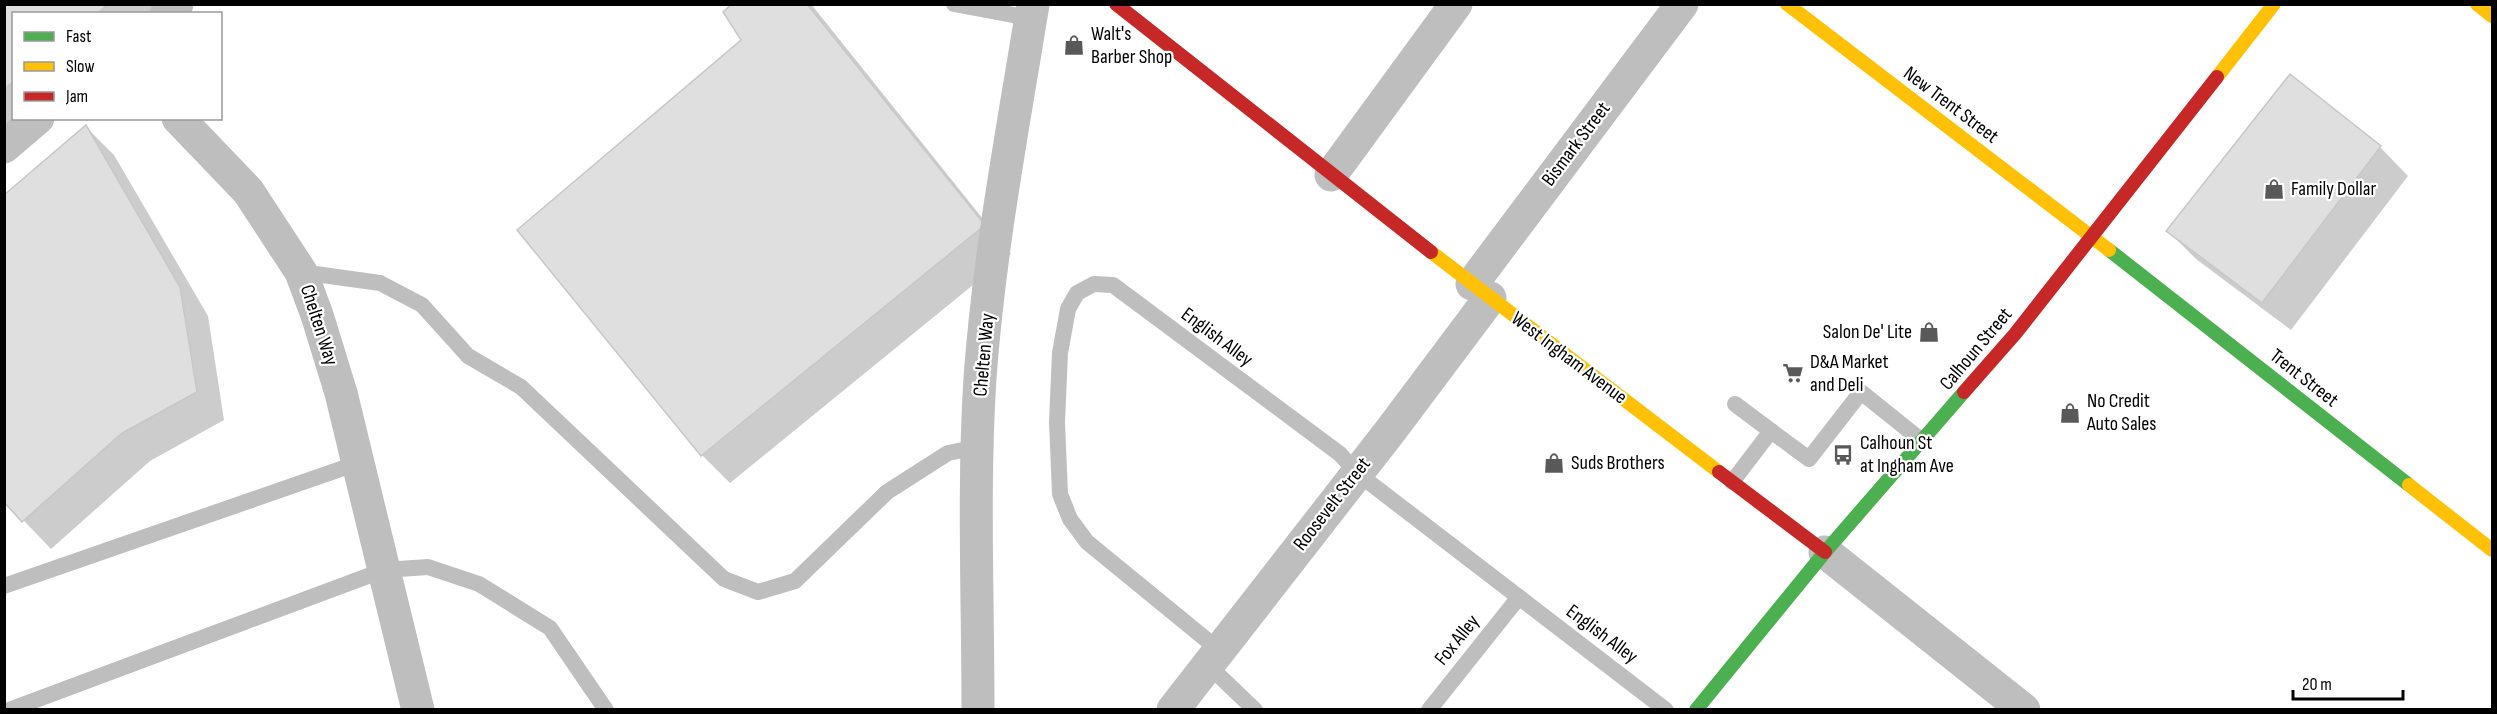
<svg xmlns="http://www.w3.org/2000/svg" width="2497" height="714" viewBox="0 0 2497 714" font-family="'Sofia Sans Condensed',sans-serif">
	<style>
		.shadow { fill: #0003 }
		.building { fill: #dfdfdf; stroke: #c7c7c7; stroke-width: 1.5 }
		.lines { fill: none; stroke-linecap: round; stroke-linejoin: round }
		.lane { stroke: #bebebe; stroke-width: 16 }
		.street { stroke: #bebebe; stroke-width: 33 }
		.fast { stroke: #4caf50; stroke-width: 14 }
		.slow { stroke: #ffc107; stroke-width: 14 }
		.jam { stroke: #c62828; stroke-width: 14 }
		.labels { text-anchor: middle; dominant-baseline: central; stroke-width: 4.5; stroke-linejoin: round; paint-order: stroke }
		.poi-label { font-size: 20px; fill: #000; stroke: #fff; text-anchor: start }
		.street-label { font-size: 20px; fill: #000; stroke: #fff }
	</style>
	<rect width="100%" height="100%" fill="#fff"/>
	<g class="shadow">
		<path d="M 4,4 L 170,4 L 159,14 L 14,14 L 14,118 L 4,141 Z"/>
		<path d="M 734,4 L 811,4 L 1011,254 L 730,483 L 702,455 L 743,40 Z"/>
		<path d="M 2290,76 L 2380,147 L 2408,176 L 2291,330 L 2196,259 L 2168,231 Z"/>
		<path d="M 86,127 L 114,155 L 208,316 L 224,420 L 150,461 L 51,549 L 4,500 Z"/>
	</g>
	<g class="building">
		<path d="M 4,4 L 108,4 L 97,14 L 14,14 L 14,81 L 4,89 Z"/>
		<path d="M 732,4 L 807,4 L 985,225 L 701,456 L 517,230 L 741,40 L 723,12 Z"/>
		<path d="M 2290,74 L 2381,146 L 2262,303 L 2166,231 Z"/>
		<path d="M 86,125 L 180,287 L 197,392 L 122,433 L 22,522 L 4,502 L 4,195 Z"/>
	</g>
	<g class="lines">
		<g class="lane">
			<path d="M 954,4 L 1030,18"/>
			<path d="M 301,272 L 380,283 L 422,305 L 468,356 L 521,387 L 724,579 L 758,592 L 795,581 L 887,492 L 948,453 L 978,447"/>
			<path d="M 1735,404 L 1771,431"/>
			<path d="M 1732,482 L 1771,431 L 1809,459 L 1861,392 L 1922,441"/>
			<path d="M 4,586 L 358,463"/>
			<path d="M 1219,650 L 1087,542 L 1070,519 L 1060,494 L 1057,422 L 1060,353 L 1068,309 L 1077,293 L 1094,284 L 1113,285 L 1340,454 L 1357,473 L 1666,710"/>
			<path d="M 1208,665 L 1255,710"/>
			<path d="M 9,710 L 384,570 L 428,567 L 479,584 L 550,628 L 606,710"/>
			<path d="M 1429,710 L 1519,597"/>
		</g>
		<g class="street">
			<path d="M 166,14 L 177,4"/>
			<path d="M 178,118 L 248,191 L 301,272 L 317,315 L 341,393 L 418,710"/>
			<path d="M 4,147 L 38,118"/>
			<path d="M 1331,175 L 1456,4"/>
			<path d="M 1472,284 L 1682,4"/>
			<path d="M 1825,552 L 2024,710"/>
			<path d="M 978,710 C 978,599 973,488 980,378 C 989,253 1013,128 1033,4"/>
			<path d="M 1173,710 L 1391,430 L 1490,298"/>
		</g>
		<g class="fast">
			<path d="M 2109,250 L 2409,485"/>
			<path d="M 1696,710 L 1825,552 L 1964,392"/>
		</g>
		<g class="slow">
			<path d="M 1787,4 L 2109,250"/>
			<path d="M 2477,4 L 2492,16"/>
			<path d="M 2217,77 L 2274,4"/>
			<path d="M 1431,252 L 1719,472"/>
			<path d="M 2409,485 L 2492,550"/>
		</g>
		<g class="jam">
			<path d="M 1116,4 L 1431,252"/>
			<path d="M 1964,392 L 2015,334 L 2217,77"/>
			<path d="M 1719,472 L 1825,552"/>
		</g>
	</g>
	<defs>
		<g id="shop-bare" transform="scale(1.62)"><path d="M-5-2.5h2.3a2.7 3.5 0 0 1 5.4 0H5L5.5 6h-11ZM-1.5-2.5h3a1.5 2.3 0 0 0-3 0Z" fill="#595959" stroke="#fff" stroke-width="2.5" paint-order="stroke"/></g>
		<g id="supermarket-bare" transform="scale(1.62)"><path d="M-6-5.5h2.5l.6 2H6L4.5 2H-2.5L-4.4-4H-6ZM-1.5 3.2a1.3 1.3 0 1 0 .1 0ZM3 3.2a1.3 1.3 0 1 0 .1 0Z" fill="#595959" stroke="#fff" stroke-width="2.5" paint-order="stroke"/></g>
		<g id="bus-bare" transform="scale(1.62)"><path d="M-5-6H5V4H4V6H2V4H-2V6H-4V4H-5ZM-3.5-4V0h7V-4ZM-3.5 1.2v1.5H-2V1.2ZM2 1.2v1.5H3.5V1.2Z" fill="#595959" stroke="#fff" stroke-width="2.5" paint-order="stroke"/></g>
	</defs>
	<g fill-rule="evenodd">
		<use href="#shop-bare" x="1074" y="45"/>
		<use href="#shop-bare" x="2274" y="189"/>
		<use href="#shop-bare" x="1929" y="332"/>
		<use href="#supermarket-bare" x="1793" y="373"/>
		<use href="#shop-bare" x="2070" y="413"/>
		<use href="#bus-bare" x="1843" y="455"/>
		<use href="#shop-bare" x="1554" y="463"/>
	</g>
	<g class="labels">
		<g class="poi-label">
			<text x="1091" y="34">Walt's<tspan x="1091" dy="23">Barber Shop</tspan></text>
			<text x="2291" y="189">Family Dollar</text>
			<text x="1912" y="332" text-anchor="end">Salon De' Lite</text>
			<text x="1810" y="362">D&amp;A Market<tspan x="1810" dy="23">and Deli</tspan></text>
			<text x="2087" y="401">No Credit<tspan x="2087" dy="23">Auto Sales</tspan></text>
			<text x="1860" y="443">Calhoun St<tspan x="1860" dy="23">at Ingham Ave</tspan></text>
			<text x="1571" y="463">Suds Brothers</text>
		</g>
		<g class="street-label">
			<text transform="translate(1951 105) rotate(37)">New Trent Street</text>
			<text transform="translate(1576 144) rotate(-53)">Bismark Street</text>
			<text transform="translate(319 325) rotate(72)">Chelten Way</text>
			<text transform="translate(1217 337) rotate(37)">English Alley</text>
			<text transform="translate(1976 349) rotate(-50)">Calhoun Street</text>
			<text transform="translate(984 355) rotate(-85)">Chelten Way</text>
			<text transform="translate(1569 358) rotate(37)">West Ingham Avenue</text>
			<text transform="translate(2304 378) rotate(38)">Trent Street</text>
			<text transform="translate(1332 504) rotate(-52)">Roosevelt Street</text>
			<text transform="translate(1602 634) rotate(37)">English Alley</text>
			<text transform="translate(1457 640) rotate(-51)">Fox Alley</text>
		</g>
	</g>
	<rect width="2497" height="714" fill="none" stroke="#000000" stroke-width="12"/>
	<rect x="12" y="12" width="210" height="108" fill="#ffffff" stroke="#999999" stroke-width="1.5"/>
	<rect x="24" y="32" width="30" height="9" fill="#4caf50" stroke="#999999" stroke-width="1.5"/>
	<text x="66" y="42" font-size="18" fill="#000000">Fast</text>
	<rect x="24" y="62" width="30" height="9" fill="#ffc107" stroke="#999999" stroke-width="1.5"/>
	<text x="66" y="72" font-size="18" fill="#000000">Slow</text>
	<rect x="24" y="92" width="30" height="9" fill="#c62828" stroke="#999999" stroke-width="1.5"/>
	<text x="66" y="102" font-size="18" fill="#000000">Jam</text>
	<path d="M2293 690v9h110v-9" fill="none" stroke="#000000" stroke-width="3"/>
	<text x="2302" y="690" font-size="18" fill="#000000" stroke="#ffffff" stroke-width="4.5" paint-order="stroke">20 m</text>
</svg>
